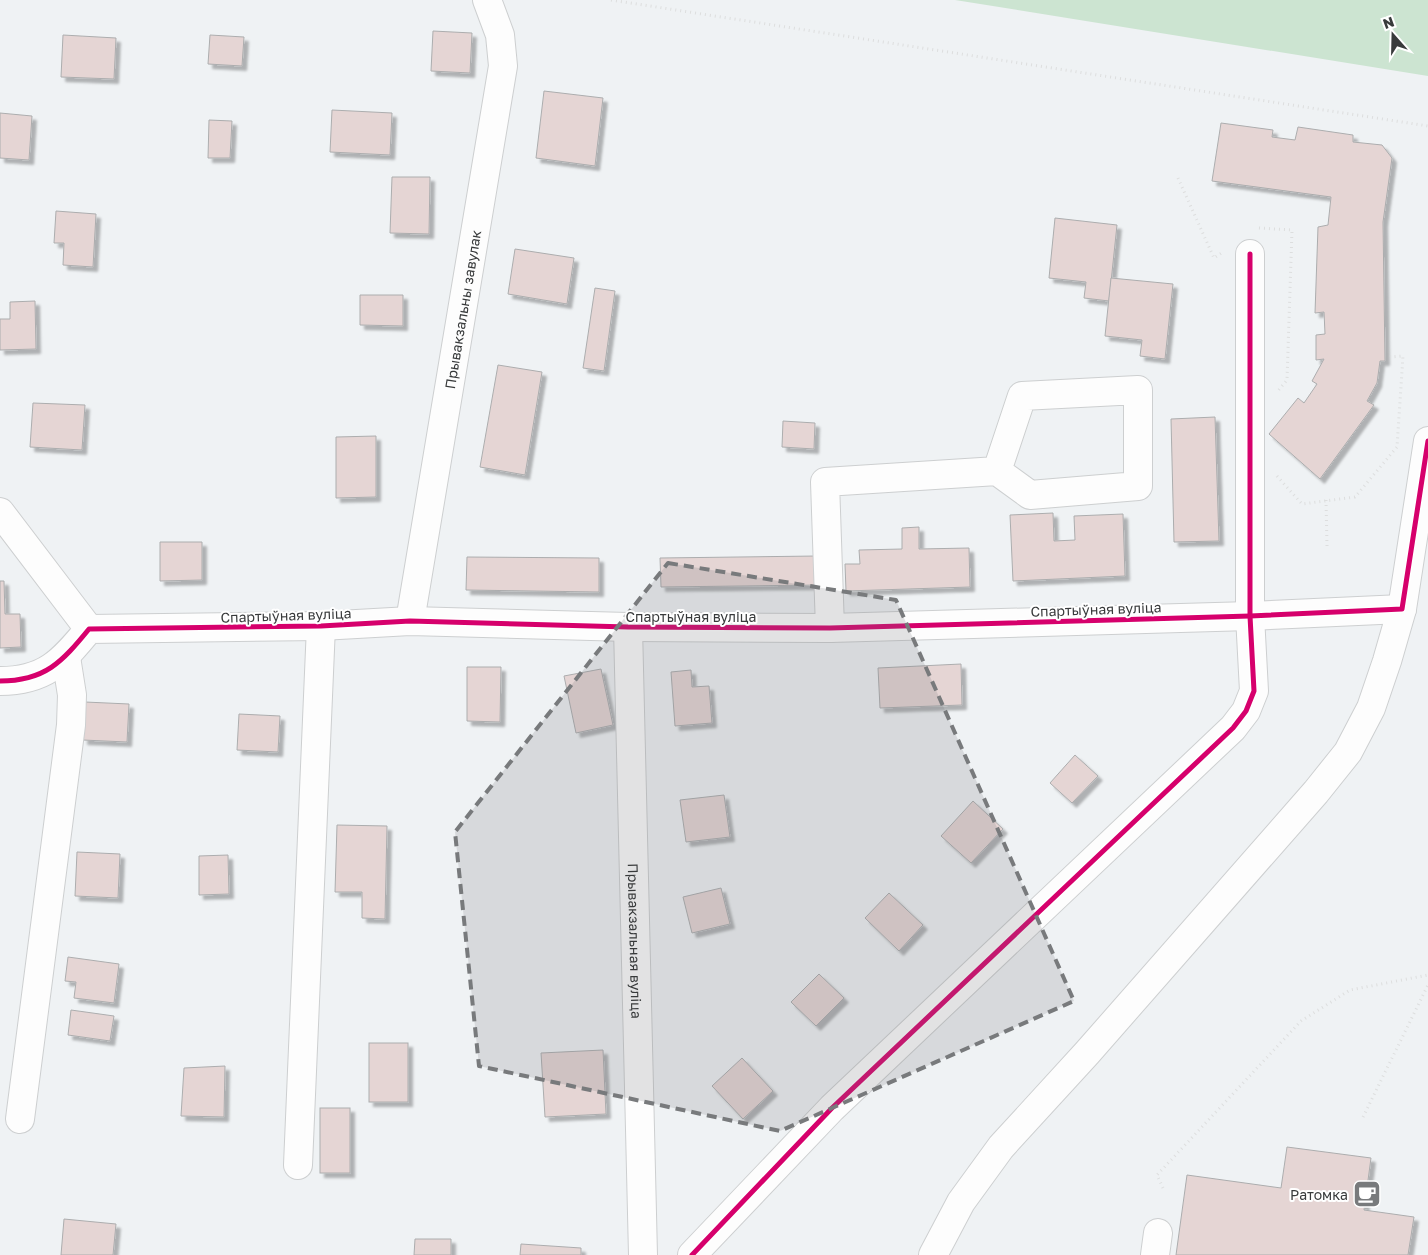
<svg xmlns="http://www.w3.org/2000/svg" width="1428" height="1255" viewBox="0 0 1428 1255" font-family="'Golos Text',sans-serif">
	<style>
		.green { fill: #cce4d1 }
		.building { fill: #e5d5d4; stroke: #acadae; filter: url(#shadow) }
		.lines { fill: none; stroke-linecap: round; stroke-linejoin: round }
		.minor-casing { stroke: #cdcfd0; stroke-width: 30 }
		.path { stroke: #dddede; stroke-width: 3; stroke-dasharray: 1 4; stroke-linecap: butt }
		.minor { stroke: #fdfdfd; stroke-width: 28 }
		.cycleway-casing { stroke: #fff; stroke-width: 8 }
		.cycleway { stroke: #d6006c; stroke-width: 5 }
		.marked { fill: #787a7c; fill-opacity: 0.2; stroke: #787a7c; stroke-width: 4; stroke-dasharray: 10 6; stroke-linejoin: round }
		.labels { text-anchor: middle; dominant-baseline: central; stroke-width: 4; stroke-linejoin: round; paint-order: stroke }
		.street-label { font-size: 14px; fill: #383a3b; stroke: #fff }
		.poi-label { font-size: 14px; fill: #383a3b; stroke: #fff; text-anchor: end }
	</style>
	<defs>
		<filter id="shadow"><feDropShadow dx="4.5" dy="4.5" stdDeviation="1" flood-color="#0004"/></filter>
	</defs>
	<rect width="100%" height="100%" fill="#eff2f4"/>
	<path class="green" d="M 955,0 L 1428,0 L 1428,76 Z"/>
	<g class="building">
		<path d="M 433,31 L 472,33 L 470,73 L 431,71 Z"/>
		<path d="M 63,35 L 116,38 L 114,79 L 61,77 Z"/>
		<path d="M 210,35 L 244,37 L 242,66 L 208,64 Z"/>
		<path d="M 544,91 L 603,98 L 595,166 L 536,158 Z"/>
		<path d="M 332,110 L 392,113 L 390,155 L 330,152 Z"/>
		<path d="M 0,113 L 32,116 L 29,160 L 0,158 Z"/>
		<path d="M 209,120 L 232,121 L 230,158 L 208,158 Z"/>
		<path d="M 1221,123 L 1273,130 L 1272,137 L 1295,140 L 1298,127 L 1353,135 L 1353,142 L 1382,145 L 1392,158 L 1383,222 L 1385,361 L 1380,361 L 1377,383 L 1367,401 L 1374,405 L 1320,479 L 1269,434 L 1298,398 L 1304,403 L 1317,384 L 1312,381 L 1324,359 L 1316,360 L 1316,335 L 1325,334 L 1324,312 L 1315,313 L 1318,227 L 1328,225 L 1331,197 L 1212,181 Z"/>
		<path d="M 392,177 L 430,177 L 429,234 L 390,233 Z"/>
		<path d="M 56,211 L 96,214 L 93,267 L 63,265 L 64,243 L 54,243 Z"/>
		<path d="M 1055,218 L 1117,225 L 1109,301 L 1084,298 L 1086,282 L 1049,278 Z"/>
		<path d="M 515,249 L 574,258 L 567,304 L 508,294 Z"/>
		<path d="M 1111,278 L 1173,284 L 1165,359 L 1140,356 L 1142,340 L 1105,336 Z"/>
		<path d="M 595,288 L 615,291 L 604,371 L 583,368 Z"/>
		<path d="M 360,295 L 403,295 L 403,326 L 360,325 Z"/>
		<path d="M 35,301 L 36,349 L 0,350 L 0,319 L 10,319 L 10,302 Z"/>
		<path d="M 498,365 L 542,372 L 525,475 L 480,467 Z"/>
		<path d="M 33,403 L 85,405 L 82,450 L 30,447 Z"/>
		<path d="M 1215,417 L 1219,541 L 1174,542 L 1171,419 Z"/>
		<path d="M 783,421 L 815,423 L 814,449 L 782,447 Z"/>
		<path d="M 376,436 L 376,497 L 336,498 L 336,437 Z"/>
		<path d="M 1053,513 L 1054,541 L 1075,540 L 1074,516 L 1123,514 L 1125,576 L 1013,581 L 1010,515 Z"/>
		<path d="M 919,527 L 919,549 L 969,548 L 970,587 L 846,591 L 845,564 L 860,564 L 859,550 L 902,549 L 902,528 Z"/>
		<path d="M 160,542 L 202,542 L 202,580 L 160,581 Z"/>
		<path d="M 817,556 L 818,585 L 661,587 L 660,558 Z"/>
		<path d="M 467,557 L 599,558 L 599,592 L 466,590 Z"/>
		<path d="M 0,581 L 4,581 L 5,614 L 20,614 L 21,647 L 0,648 Z"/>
		<path d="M 961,664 L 962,705 L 880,708 L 878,668 Z"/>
		<path d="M 467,667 L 501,667 L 500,722 L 467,721 Z"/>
		<path d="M 601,669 L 613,725 L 576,733 L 564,676 Z"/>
		<path d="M 691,670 L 692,687 L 709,686 L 712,723 L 675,726 L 671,672 Z"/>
		<path d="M 85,702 L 129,704 L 127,742 L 83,740 Z"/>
		<path d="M 239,714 L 280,716 L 278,752 L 237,750 Z"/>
		<path d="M 1075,755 L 1098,776 L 1072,803 L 1050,783 Z"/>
		<path d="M 724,795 L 730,837 L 686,842 L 680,800 Z"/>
		<path d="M 973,801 L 1003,829 L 971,863 L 941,836 Z"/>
		<path d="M 337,825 L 387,826 L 385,919 L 362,918 L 362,892 L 335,892 Z"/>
		<path d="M 77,852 L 120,854 L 118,898 L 75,896 Z"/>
		<path d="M 228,855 L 229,894 L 199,895 L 199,856 Z"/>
		<path d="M 721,888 L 730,924 L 692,933 L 683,897 Z"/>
		<path d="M 889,893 L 923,925 L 899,951 L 865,918 Z"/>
		<path d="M 68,957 L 119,964 L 114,1003 L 74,998 L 76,982 L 65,981 Z"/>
		<path d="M 819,974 L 844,998 L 816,1026 L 791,1002 Z"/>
		<path d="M 71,1010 L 114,1016 L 110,1041 L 68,1035 Z"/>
		<rect x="369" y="1043" width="39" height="59"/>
		<path d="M 603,1050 L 606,1114 L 545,1117 L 541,1053 Z"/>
		<path d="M 742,1058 L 773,1091 L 743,1119 L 712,1086 Z"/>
		<path d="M 225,1066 L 224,1117 L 181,1116 L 184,1068 Z"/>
		<rect x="320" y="1108" width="30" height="65"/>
		<path d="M 1287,1147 L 1371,1158 L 1364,1210 L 1414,1217 L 1408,1255 L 1176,1255 L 1187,1175 L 1281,1188 Z"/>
		<path d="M 64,1219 L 116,1224 L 113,1255 L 61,1255 Z"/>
		<path d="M 415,1239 L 451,1239 L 451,1255 L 414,1255 Z"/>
		<path d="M 521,1244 L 581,1248 L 581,1255 L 520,1255 Z"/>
	</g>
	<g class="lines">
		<g class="minor-casing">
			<g id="minor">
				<path d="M 0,512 L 89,629"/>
				<path id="s1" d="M 410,621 L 503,66 L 500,35 L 487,0"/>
				<path id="s2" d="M 628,627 L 643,1255"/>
				<path d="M 830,628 L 825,482 L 997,471 L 1030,495 L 1138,486 L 1138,390 L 1022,396 L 997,471"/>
				<path d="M 0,681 C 45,681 62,662 89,629 L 321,626 L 410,621 L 628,627 L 830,628 L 1250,616 L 1402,609"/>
				<path d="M 20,1119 L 71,725 L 72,695 L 66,657"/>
				<path d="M 298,1165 L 321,626"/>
				<path d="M 692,1255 L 832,1108 L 1233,728 L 1246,711 L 1254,691 L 1250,616 L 1250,254"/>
				<path d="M 933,1255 L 961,1202 L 1001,1147 L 1087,1053 L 1316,792 L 1348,752 L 1371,708 L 1387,661 L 1402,609 L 1428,441"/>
				<path d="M 1155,1255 L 1158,1233"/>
			</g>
		</g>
		<g class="path">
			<path d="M 611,0 L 1428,126"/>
			<path d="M 1178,178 L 1214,258 L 1223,252"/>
			<path d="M 1259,228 L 1292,230 L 1287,380 L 1277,392"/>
			<path d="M 1277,476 L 1302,504 L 1355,497 L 1397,447 L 1403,356 L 1390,357"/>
			<path d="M 1326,500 L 1327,546"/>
			<path d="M 1363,1117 L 1428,985"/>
			<path d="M 1163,1188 L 1157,1175 L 1301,1021 L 1350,990 L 1428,975"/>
		</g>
		<use href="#minor" class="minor"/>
		<g class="cycleway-casing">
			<g id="cycleway">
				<path d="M 0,681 C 45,681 62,662 89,629 L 321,626 L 410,621 L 628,627 L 830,628 L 1250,616 L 1402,609 L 1428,441"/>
				<path d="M 692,1255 L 832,1108 L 1233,728 L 1246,711 L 1254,691 L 1250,616 L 1250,254"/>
			</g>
		</g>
		<use href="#cycleway" class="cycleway"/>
	</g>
	<path class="marked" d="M 668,563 L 896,600 L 1074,1001 L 780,1131 L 479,1066 L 455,832 Z"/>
	<defs>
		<g id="cafe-square" transform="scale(1.4375)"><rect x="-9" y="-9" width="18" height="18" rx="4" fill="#787a7c" stroke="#fff"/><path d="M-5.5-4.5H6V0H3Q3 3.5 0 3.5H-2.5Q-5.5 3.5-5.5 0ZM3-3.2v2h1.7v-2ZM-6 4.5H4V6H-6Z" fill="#fff"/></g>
	</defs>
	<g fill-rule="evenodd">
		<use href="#cafe-square" x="1367" y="1194"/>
	</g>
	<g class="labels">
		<g class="street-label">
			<text stroke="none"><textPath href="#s1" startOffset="316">Прывакзальны завулак</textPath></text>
			<text transform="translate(1096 609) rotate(-2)">Спартыўная вуліца</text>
			<text transform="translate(286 615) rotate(-2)">Спартыўная вуліца</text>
			<text x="691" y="616">Спартыўная вуліца</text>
			<text stroke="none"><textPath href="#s2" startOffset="314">Прывакзальная вуліца</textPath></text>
		</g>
		<g class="poi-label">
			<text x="1348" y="1194">Ратомка</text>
		</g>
	</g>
	<g transform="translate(1393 35) rotate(340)" stroke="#ffffff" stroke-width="4" paint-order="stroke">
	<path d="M0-4L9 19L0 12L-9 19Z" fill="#383a3b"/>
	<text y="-8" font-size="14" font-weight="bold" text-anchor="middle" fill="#383a3b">N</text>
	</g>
</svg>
